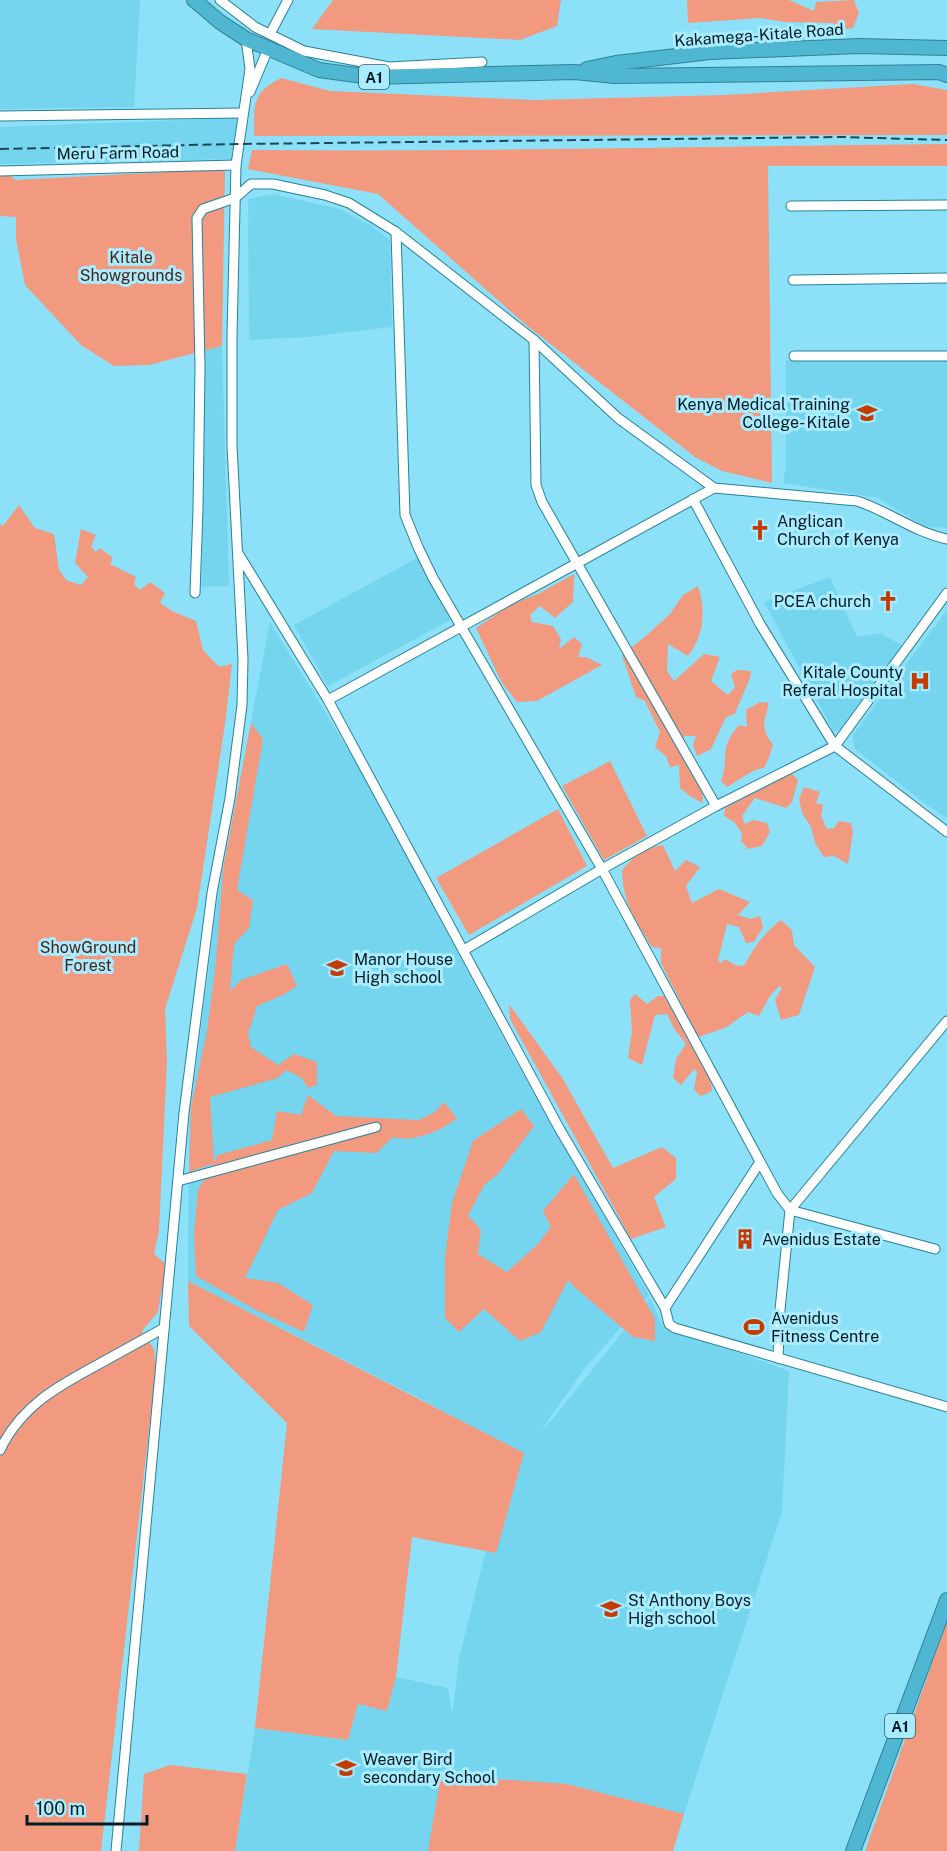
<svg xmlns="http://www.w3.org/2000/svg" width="947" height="1851" viewBox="0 0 947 1851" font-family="'Public Sans',sans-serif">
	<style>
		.built { fill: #75d4ee }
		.green { fill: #f29a80 }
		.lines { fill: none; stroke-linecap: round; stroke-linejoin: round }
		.minor-casing { stroke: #278297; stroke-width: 11 }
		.highway-casing { stroke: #348194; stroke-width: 16 }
		.minor { stroke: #fff; stroke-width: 9 }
		.highway { stroke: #4fb7d1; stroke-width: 14 }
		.rail { stroke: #204853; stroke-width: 2; stroke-dasharray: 9 4.5; stroke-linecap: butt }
		.labels { text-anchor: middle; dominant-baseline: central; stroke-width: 6; stroke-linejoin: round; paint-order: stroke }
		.shield { fill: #aaecff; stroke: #345a65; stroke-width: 1.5 }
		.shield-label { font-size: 15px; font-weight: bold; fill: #011c23 }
		.street-label { font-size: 16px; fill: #011c23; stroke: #aaecff }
		.park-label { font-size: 16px; fill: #4b1f11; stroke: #aaecff }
		.poi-label { font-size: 16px; fill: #011c23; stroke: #aaecff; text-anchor: start }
	</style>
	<rect width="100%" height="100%" fill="#8ce1f9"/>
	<g class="built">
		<path d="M 0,0 L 140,0 L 134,107 L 0,109 Z"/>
		<path d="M 237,118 L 232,159 L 0,164 L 0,127 Z"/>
		<path d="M 273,194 L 340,209 L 370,225 L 390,240 L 392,327 L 307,337 L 249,340 L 248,199 Z"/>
		<path d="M 222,346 L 229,586 L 202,587 L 203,351 Z"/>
		<path d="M 947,359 L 947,528 L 924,526 L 878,498 L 783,483 L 786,467 L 786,360 Z"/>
		<path d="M 419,557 L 452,619 L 328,686 L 294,625 Z"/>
		<path d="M 830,577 L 857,637 L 880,633 L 903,646 L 842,729 L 834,732 L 764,602 Z"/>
		<path d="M 947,610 L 947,818 L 927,805 L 855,749 L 852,736 Z"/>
		<path d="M 270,622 L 362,772 L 504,1040 L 649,1295 L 585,1368 L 542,1429 L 551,1421 L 650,1298 L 663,1326 L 789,1371 L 782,1512 L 672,1851 L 235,1851 L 255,1728 L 348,1740 L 358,1704 L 387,1711 L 396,1677 L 448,1688 L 452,1715 L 459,1659 L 484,1558 L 517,1453 L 421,1399 L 188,1281 L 189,1122 L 218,895 Z"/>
	</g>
	<g class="green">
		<path d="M 333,0 L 561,0 L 557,26 L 520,40 L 312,29 Z"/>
		<path d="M 687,0 L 789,0 L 814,11 L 816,2 L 854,0 L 859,13 L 853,28 L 841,30 L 833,23 L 785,22 L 761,18 L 688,23 Z"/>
		<path d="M 281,78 L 330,91 L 535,100 L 724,95 L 913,84 L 947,90 L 947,135 L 254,136 C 255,105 250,94 281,78 Z"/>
		<path d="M 947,144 L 947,166 L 768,166 L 772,483 L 722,471 L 695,457 L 525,324 L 378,194 L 248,169 L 252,150 C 484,152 715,146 947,144 Z"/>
		<path d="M 225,169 L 222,346 L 149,365 L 114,366 L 81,345 L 25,285 L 16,239 L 16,217 L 0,216 L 0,176 L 10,175 L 15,180 Z"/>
		<path d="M 19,505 L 35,528 L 54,534 L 59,570 L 66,580 L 81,585 L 88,577 L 75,563 L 81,529 L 96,535 L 91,547 L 96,552 L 100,548 L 113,558 L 110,564 L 136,577 L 134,584 L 140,590 L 150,582 L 165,593 L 160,603 L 172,611 L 196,621 L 203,650 L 219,667 L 232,664 L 225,724 L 197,908 L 165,1009 L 167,1061 L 159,1231 L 154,1254 L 166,1264 L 158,1312 L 142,1331 L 154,1349 L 156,1369 L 101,1851 L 0,1851 L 0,524 L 3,526 Z"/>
		<path d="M 574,574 L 573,602 L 555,618 L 540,606 L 530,615 L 532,622 L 553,626 L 561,639 L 559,649 L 574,637 L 582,644 L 578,657 L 586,657 L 602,665 L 537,701 L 517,702 L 502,683 L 476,628 L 512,604 L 538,594 Z"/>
		<path d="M 698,586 C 706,610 704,636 688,656 L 668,644 L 667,671 L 674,681 L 704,654 L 720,657 L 711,681 L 728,695 L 735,687 L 731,674 L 737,670 L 751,671 C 752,678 738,704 735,714 L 726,717 L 711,749 L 697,756 L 693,745 L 696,736 L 684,736 L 686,762 L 702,788 L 703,803 L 691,797 L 680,788 L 679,765 L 670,767 L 666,756 L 655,747 L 660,732 L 645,701 L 636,697 L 622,655 L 647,635 L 670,614 L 683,595 Z"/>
		<path d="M 760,702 L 769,703 C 764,723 760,727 773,745 L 768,760 L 764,768 C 750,770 740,780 727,787 L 721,781 C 730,756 718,749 739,725 L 747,727 L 746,710 Z"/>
		<path d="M 251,723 L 263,739 L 237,890 L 253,900 L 249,928 L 234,944 L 230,991 L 241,980 L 287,964 L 297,986 L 283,995 L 257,1006 L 248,1034 L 251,1047 L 278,1065 L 294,1054 L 317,1062 L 317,1085 L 308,1088 L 302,1078 L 286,1070 L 278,1078 L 210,1097 L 214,1162 L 218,1155 L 272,1140 L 277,1111 L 301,1115 L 308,1095 L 336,1116 L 419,1120 L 435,1112 L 444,1102 L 457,1118 C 442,1131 412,1143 393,1137 L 376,1153 L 334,1151 L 312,1193 L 278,1210 L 245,1278 L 278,1283 L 313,1305 L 304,1332 L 256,1310 L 196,1276 L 194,1233 L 198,1190 L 213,1164 L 189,1172 L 191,1107 L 207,1031 L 216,962 L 223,869 Z"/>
		<path d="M 610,761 L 647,836 L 604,860 L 562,786 Z"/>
		<path d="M 791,773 L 798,780 L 792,802 L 786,808 L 755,798 L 742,816 L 745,824 L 753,820 L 767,823 L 770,832 L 762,846 L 748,849 L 741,841 L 742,833 L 734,822 L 724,816 L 725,808 Z"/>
		<path d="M 804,787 L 820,792 L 816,803 L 823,805 L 821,816 L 827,829 L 834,828 L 839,821 L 851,823 L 853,832 L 848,864 L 834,856 L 824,857 L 815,843 L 811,827 L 802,813 L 799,799 Z"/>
		<path d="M 558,809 L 587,866 L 469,935 L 436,878 Z"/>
		<path d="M 663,845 L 675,871 L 686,860 L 700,867 L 686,886 L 692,903 L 719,889 L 750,902 L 738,915 L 750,919 L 760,916 L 763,927 L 754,942 L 746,943 L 739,927 L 727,924 L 718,960 L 721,963 L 725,959 L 735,965 L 744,966 C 754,948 763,933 781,920 L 792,930 L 794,945 L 815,967 L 799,1015 L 781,1020 L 775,1000 L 782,988 L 779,986 L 770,996 L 759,1016 L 748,1012 L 725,1028 L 698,1037 L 661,963 L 661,948 L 652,947 C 635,919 623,904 622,870 L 641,850 Z"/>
		<path d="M 635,994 L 647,1004 L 658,996 L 665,996 L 711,1082 L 712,1091 L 701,1096 L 694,1090 L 697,1072 L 694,1069 L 681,1085 L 673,1078 L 676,1059 L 686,1044 L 675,1030 L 667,1014 L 655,1015 L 642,1065 L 628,1058 L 632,1032 L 630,1000 Z"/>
		<path d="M 509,1004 L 563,1079 L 613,1168 L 662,1147 L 676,1158 L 676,1179 L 654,1197 L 666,1227 L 631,1239 L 510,1019 Z"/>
		<path d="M 521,1109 L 534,1126 L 497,1175 L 485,1184 L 468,1215 L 481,1230 L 478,1254 L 507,1272 L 537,1245 L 551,1227 L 543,1211 L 574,1174 L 655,1319 L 655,1341 L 633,1337 L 572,1285 L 568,1280 L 541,1332 L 520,1341 L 484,1309 L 459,1332 L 445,1318 L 445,1257 L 452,1203 L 473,1141 Z"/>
		<path d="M 188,1281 L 524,1453 L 496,1553 L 412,1537 L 396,1677 L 387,1711 L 358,1704 L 348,1740 L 255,1728 L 287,1423 L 189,1326 Z"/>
		<path d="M 947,1622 L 947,1851 L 865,1851 Z"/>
		<path d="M 170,1765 L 247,1774 L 235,1851 L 139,1851 L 144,1774 Z"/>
		<path d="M 441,1775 L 567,1784 L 684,1814 L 673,1851 L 428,1851 Z"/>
	</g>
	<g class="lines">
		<g class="minor-casing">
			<g id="minor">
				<path d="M 220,0 L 255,27 L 304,51 L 389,67 L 482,62"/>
				<path d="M 270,34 L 288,0"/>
				<path d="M 250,92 L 268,49"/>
				<path d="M 0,116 L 243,113"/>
				<path d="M 0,171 L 236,165"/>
				<path d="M 791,206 L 947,205"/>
				<path d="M 396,232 L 405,515 L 418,547 L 433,578 L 602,869 L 716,806 L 835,746 L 947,832"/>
				<path d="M 793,280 L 947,278"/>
				<path d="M 534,340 L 536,485 L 542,502 L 716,806"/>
				<path d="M 794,356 L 947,356"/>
				<path d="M 693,499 L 760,624 L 835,746 L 947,593"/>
				<path d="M 238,553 L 328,700 L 714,488"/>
				<path d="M 195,593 L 198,509 L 200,367 L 197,218 L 203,209 L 235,198 L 251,184 L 273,184 L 325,195 L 349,203 L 396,232 L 534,340 L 618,418 L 714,488 L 857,501 C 888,511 914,532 947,539"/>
				<path d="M 328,700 L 559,1128 L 665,1308 L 669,1324 L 675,1328 L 947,1407"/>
				<path d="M 464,950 L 602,869 L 777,1193 L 790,1210 L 935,1249"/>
				<path d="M 178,1181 L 376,1127"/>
				<path d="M 665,1308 L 760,1162"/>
				<path d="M 778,1358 L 780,1310 L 790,1210 L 947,1021"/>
				<path d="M 0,1450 C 21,1406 58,1386 99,1364 C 121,1352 142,1340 164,1328"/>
				<path d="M 116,1851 L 184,1113 L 212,893 L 230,798 L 242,705 L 243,659 L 232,446 L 232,336 L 236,165 L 250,69 L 246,39"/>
			</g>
		</g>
		<g class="highway-casing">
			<g id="highway">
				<path d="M 194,0 L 220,22 L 246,39 L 319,70 L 371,77 L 574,72 L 615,76 L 939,72 L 947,75"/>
				<path d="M 587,69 L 616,63 L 710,52 L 859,46 L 947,48"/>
				<path d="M 853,1851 L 947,1600"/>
			</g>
		</g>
		<use href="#minor" class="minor"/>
		<use href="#highway" class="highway"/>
		<path class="rail" d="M 0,149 L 239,144 L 842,137 L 947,140"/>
	</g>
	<defs>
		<g id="university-bare" transform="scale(1.62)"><path d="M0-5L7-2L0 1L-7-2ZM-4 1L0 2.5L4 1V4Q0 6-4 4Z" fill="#c33c04" stroke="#aaecff" stroke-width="2.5" paint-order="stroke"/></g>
		<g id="church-bare" transform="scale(1.62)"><path d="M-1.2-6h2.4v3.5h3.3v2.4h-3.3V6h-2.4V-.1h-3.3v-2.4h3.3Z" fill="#c33c04" stroke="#aaecff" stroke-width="2.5" paint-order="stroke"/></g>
		<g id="hospital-bare" transform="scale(1.62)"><path d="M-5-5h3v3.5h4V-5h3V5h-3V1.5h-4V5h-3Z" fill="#c33c04" stroke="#aaecff" stroke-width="2.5" paint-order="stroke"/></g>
		<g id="school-bare" transform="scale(1.62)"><path d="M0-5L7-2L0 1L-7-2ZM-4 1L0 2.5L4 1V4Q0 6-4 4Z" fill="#c33c04" stroke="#aaecff" stroke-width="2.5" paint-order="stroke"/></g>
		<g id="building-bare" transform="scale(1.62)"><path d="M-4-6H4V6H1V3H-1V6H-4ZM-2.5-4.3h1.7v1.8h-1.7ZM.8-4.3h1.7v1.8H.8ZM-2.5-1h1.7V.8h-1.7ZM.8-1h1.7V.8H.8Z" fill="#c33c04" stroke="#aaecff" stroke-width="2.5" paint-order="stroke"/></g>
		<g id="stadium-bare" transform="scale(1.62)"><path d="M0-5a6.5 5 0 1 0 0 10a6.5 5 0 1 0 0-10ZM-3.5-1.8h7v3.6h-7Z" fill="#c33c04" stroke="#aaecff" stroke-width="2.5" paint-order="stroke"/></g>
	</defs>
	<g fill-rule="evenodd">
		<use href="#university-bare" x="867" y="413"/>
		<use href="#church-bare" x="760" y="530"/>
		<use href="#church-bare" x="888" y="601"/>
		<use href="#hospital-bare" x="920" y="681"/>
		<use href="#school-bare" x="337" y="968"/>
		<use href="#building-bare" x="745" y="1239"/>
		<use href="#stadium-bare" x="754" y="1327"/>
		<use href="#school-bare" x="611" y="1609"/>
		<use href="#school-bare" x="346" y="1768"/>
	</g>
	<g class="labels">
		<g class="shield">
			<rect x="359" y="65" width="30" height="24" rx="4.5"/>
			<rect x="885" y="1714" width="30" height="24" rx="4.5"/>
		</g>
		<g class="shield-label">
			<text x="374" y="77">A1</text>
			<text x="900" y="1726">A1</text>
		</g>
		<g class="street-label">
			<text transform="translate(759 35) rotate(-4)">Kakamega-Kitale Road</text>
			<text transform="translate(118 153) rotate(-1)">Meru Farm Road</text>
		</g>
		<g class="park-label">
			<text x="131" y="257">Kitale<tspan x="131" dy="18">Showgrounds</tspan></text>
			<text x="88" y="947">ShowGround<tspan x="88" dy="18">Forest</tspan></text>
		</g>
		<g class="poi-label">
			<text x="850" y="404" text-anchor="end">Kenya Medical Training<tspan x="850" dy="18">College- Kitale</tspan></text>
			<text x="777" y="521">Anglican<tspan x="777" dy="18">Church of Kenya</tspan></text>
			<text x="871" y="601" text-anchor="end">PCEA church</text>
			<text x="903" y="672" text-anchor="end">Kitale County<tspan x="903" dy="18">Referal Hospital</tspan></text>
			<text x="354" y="959">Manor House<tspan x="354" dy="18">High school</tspan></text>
			<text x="762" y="1239">Avenidus Estate</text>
			<text x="771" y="1318">Avenidus<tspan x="771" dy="18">Fitness Centre</tspan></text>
			<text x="628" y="1600">St Anthony Boys<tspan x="628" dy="18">High school</tspan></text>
			<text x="363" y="1759">Weaver Bird<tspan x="363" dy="18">secondary School</tspan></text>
		</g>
	</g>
	<path d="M27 1815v9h120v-9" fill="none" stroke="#011c23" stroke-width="3"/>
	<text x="36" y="1815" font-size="18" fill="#011c23" stroke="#aaecff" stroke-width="4.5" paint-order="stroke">100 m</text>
</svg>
